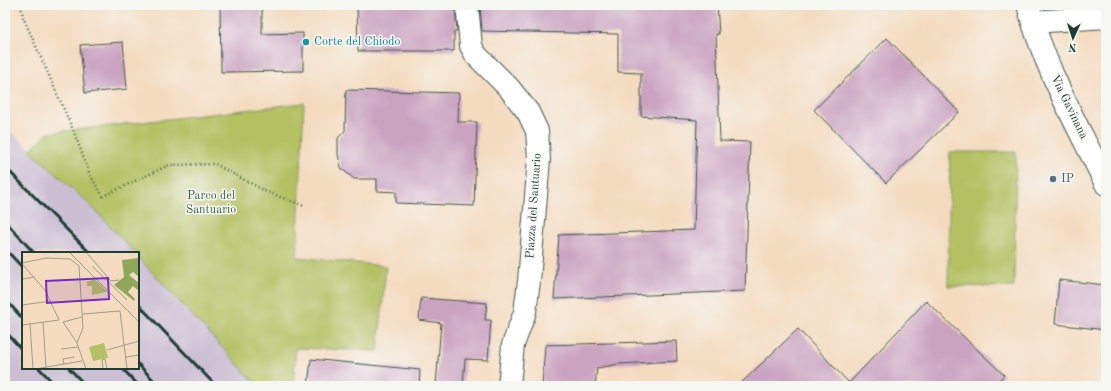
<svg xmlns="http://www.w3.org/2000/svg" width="1111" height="391" viewBox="0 0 1111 391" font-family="'Old Standard TT',serif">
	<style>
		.industrial { fill: #ccbfd4 }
		.green { fill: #b4c163; stroke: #6a7f4c }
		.building { fill: #caa3c1 }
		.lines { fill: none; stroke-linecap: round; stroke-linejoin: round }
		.minor-casing { stroke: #3f5549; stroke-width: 24 }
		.path { stroke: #3f5549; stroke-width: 2.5; stroke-dasharray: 1 3; stroke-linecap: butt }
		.minor { stroke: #fff; stroke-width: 22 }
		.rail { stroke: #1f3d34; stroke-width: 3 }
		.culture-dot { fill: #0f9aa8; stroke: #f6f6f2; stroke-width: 1.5 }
		.service-dot { fill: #5c6f8a; stroke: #f6f6f2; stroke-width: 1.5 }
		.labels { text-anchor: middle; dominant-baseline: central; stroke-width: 3; stroke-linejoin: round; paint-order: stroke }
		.culture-label { font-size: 12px; fill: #0d838f; stroke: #f6f6f2; text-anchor: start }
		.street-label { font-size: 12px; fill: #1f3d34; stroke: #f6f6f2 }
		.service-label { font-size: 12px; fill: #4e5e75; stroke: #f6f6f2; text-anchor: start }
		.park-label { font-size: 12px; fill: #445e40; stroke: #f6f6f2 }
		.inset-road { fill: none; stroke: #9f9c87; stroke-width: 1 }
		.view { fill: #7b2cbf; fill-opacity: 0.15; stroke: #7b2cbf; stroke-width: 2 }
		.inset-edge { fill: none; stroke: #1f3d34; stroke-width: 2 }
	</style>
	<rect width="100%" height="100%" fill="#f6f6f2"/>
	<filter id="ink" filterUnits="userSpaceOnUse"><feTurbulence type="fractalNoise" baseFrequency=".025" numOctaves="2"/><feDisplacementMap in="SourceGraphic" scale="8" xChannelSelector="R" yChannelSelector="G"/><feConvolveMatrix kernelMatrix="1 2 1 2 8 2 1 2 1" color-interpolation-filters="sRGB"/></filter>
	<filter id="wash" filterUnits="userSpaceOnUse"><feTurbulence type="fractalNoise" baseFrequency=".012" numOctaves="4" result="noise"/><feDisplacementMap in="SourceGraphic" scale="16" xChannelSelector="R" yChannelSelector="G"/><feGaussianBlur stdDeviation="0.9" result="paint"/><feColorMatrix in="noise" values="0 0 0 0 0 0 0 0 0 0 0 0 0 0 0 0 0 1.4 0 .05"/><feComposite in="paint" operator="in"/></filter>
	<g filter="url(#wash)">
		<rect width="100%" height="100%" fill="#f4dbbf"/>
		<path class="industrial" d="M 5,126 L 94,209 L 135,253 L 23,253 L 23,368 L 138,368 L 138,257 L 258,386 L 5,386 Z"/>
		<g class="green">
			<path d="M 304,103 L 297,257 L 386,266 L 378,351 L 296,348 L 293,386 L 258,386 L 138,257 L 138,253 L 135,253 L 94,209 L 30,150 L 48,133 Z"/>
			<path d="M 950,152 L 1016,152 L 1014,287 L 948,286 Z"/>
		</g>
		<g id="blocks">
			<g class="building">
				<path d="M 220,5 L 262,5 L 262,34 L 303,33 L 303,71 L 221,72 Z"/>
				<path d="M 357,5 L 455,5 L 457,31 L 454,31 L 454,51 L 358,51 Z"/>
				<path d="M 480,5 L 717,5 L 719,34 L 716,34 L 720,141 L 750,142 L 745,291 L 554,299 L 559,235 L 694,230 L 697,120 L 641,116 L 641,73 L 618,72 L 618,34 L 482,31 Z"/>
				<path d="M 887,38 L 959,112 L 886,183 L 814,110 Z"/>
				<path d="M 123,42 L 127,89 L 85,93 L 80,45 Z"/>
				<path d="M 346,90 L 459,93 L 458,122 L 477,122 L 474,206 L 396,203 L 396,192 L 377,191 L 377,179 L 354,179 L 341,168 L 338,154 L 338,138 L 345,131 Z"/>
				<path d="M 1059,280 L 1106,285 L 1106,330 L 1055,324 Z"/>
				<path d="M 421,298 L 487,303 L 485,320 L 491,320 L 488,360 L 465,359 L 463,386 L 436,386 L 441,323 L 419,320 Z"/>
				<path d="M 926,301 L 1004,375 L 994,386 L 738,386 L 798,329 L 849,383 Z"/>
				<path d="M 676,341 L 677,361 L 619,364 L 597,368 L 595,386 L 542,386 L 545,345 Z"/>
				<path d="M 311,359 L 420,370 L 419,386 L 308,386 Z"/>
			</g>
		</g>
	</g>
	<g filter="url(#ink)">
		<use href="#blocks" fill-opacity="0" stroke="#3f5549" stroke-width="1"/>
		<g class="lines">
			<g class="minor-casing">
				<g id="minor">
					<path d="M 467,5 L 471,46 L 476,55 L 509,88 L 528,112 L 537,131 L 539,159 L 529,281 L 525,312 L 513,345 L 509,386"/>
					<path d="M 1028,5 C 1044,68 1078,126 1106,184"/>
					<path d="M 1033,22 L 1106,17"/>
				</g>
			</g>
			<path class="path" d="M 21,5 L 23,17 L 74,132 L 90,175 L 103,196 L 169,165 L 215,164 L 265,191 L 304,206"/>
			<use href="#minor" class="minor"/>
			<g class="rail">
				<path d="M 5,167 L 90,253"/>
				<path d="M 5,221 L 34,253"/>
				<path d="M 5,249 L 23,268"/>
				<path d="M 5,299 L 23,319"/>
				<path d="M 138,304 L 216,386"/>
				<path d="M 5,331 L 23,351"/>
				<path d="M 138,364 L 159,386"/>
				<path d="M 39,368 L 56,386"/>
				<path d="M 69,368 L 86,386"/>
				<path d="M 122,368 L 139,386"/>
			</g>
		</g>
	</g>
	<circle class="culture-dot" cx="306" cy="42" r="4"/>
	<circle class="service-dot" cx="1053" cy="179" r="4"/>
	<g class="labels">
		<g class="culture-label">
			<text x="314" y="42">Corte del Chiodo</text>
		</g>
		<g class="street-label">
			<text transform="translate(1069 107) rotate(64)">Via Gavinana</text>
			<text transform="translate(534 206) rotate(-86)">Piazza del Santuario</text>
		</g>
		<g class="service-label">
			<text x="1061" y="179">IP</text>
		</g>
		<g class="park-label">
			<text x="211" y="196">Parco del<tspan x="211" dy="14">Santuario</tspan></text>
		</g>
	</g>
	<g transform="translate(22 252)">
		<rect width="117" height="117" fill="#f4dbbf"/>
		<path d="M 70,25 L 85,39 L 84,40 L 70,43 L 70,34 L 65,34 L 65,29 L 69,29 ZM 82,91 L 86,106 L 71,109 L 67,95 Z" fill="#b4c163"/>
		<path d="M 117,6 L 117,25 L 111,20 L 107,23 L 117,31 L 117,39 L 111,34 L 106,40 L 113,47 L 112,49 L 92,33 L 102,25 L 100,8 Z" fill="#8fa759"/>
		<path class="inset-road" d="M 47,0 L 117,70M 64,0 L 89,29 L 97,28M 0,11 L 24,6 L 48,7 L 57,14 L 61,76 L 55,91M 0,12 L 23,38 L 37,68M 70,14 L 105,48M 0,27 L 13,25M 0,53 L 29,49M 61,62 L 98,59 L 105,117M 21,70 L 24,116M 41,70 L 55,91 L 64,117M 41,70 L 60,65M 8,72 L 11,117M 0,73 L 37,68M 39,97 L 56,95M 85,98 L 117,89M 104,105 L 117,103M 42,112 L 41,107 L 52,105M 13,117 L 60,109M 81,117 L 80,108 L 83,107 L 85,117"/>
		<path class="view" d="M 86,26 L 87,47 L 25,51 L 24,29 Z"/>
		<rect width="117" height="117" class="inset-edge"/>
	</g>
	<rect width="1111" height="391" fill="none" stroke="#f6f6f2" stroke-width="20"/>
	<g transform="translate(1073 38) rotate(183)" stroke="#f6f6f2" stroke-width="3" paint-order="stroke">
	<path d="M0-3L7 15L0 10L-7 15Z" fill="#1f3d34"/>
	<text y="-6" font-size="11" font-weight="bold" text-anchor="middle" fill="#1f3d34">N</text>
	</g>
</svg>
